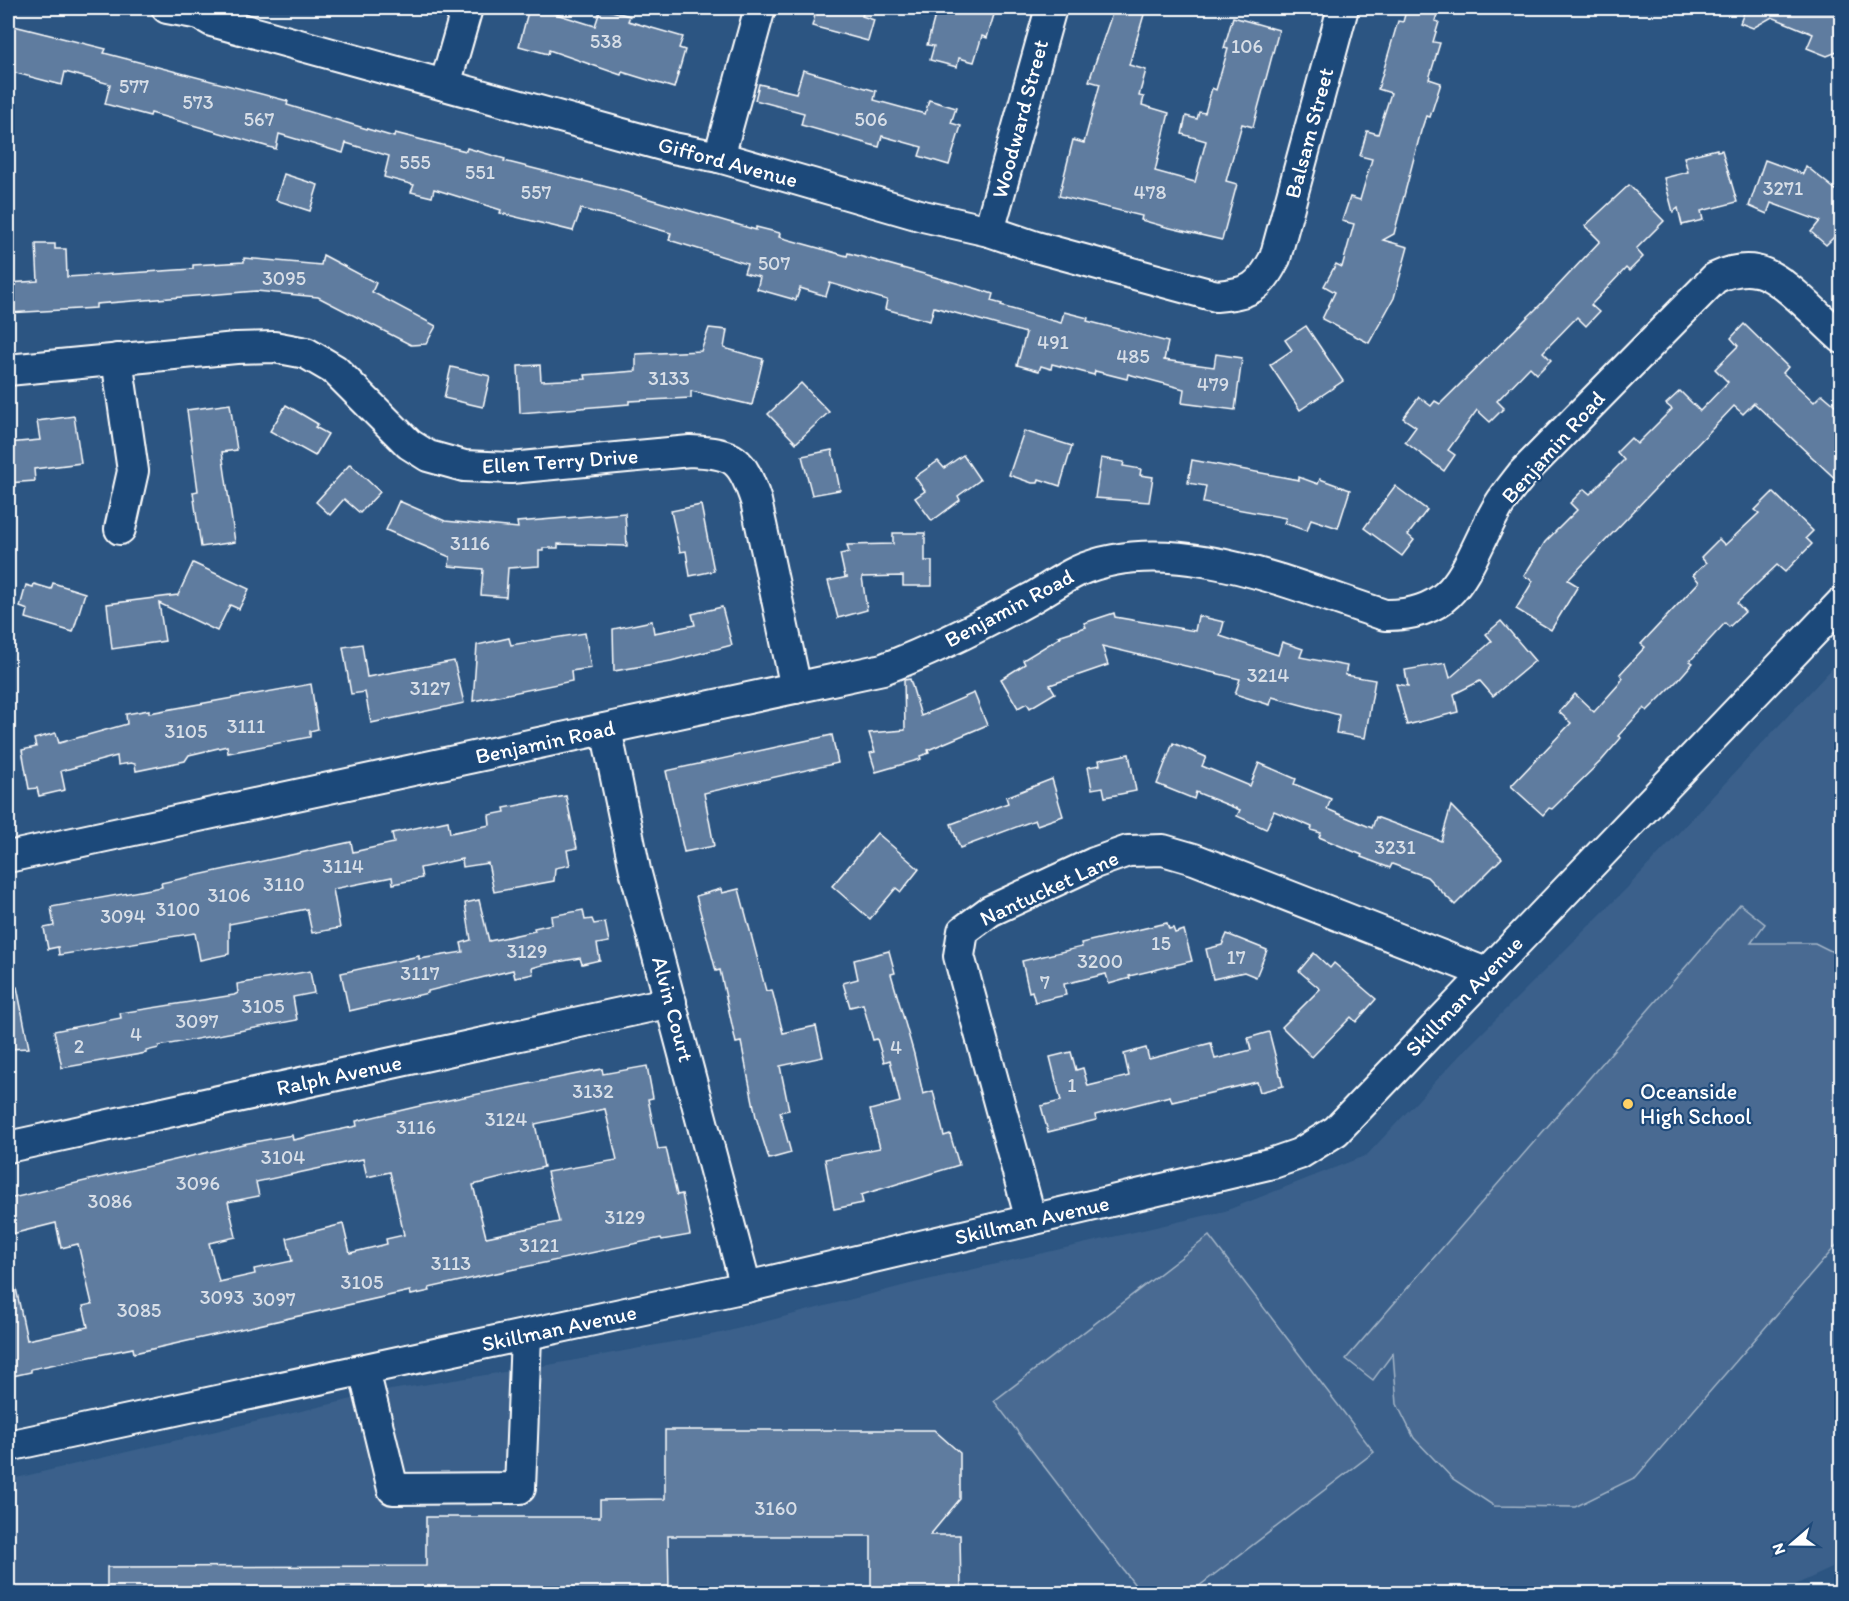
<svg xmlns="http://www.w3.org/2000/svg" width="1849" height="1601" viewBox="0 0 1849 1601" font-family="Itim,sans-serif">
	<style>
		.built { fill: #3b618b }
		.green { fill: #486b92; stroke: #a4b5c8; stroke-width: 1.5 }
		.building { fill: #5e7c9f; stroke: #fff; stroke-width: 1.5; fill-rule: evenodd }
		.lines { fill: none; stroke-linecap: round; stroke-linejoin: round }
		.minor-casing { stroke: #fff; stroke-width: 34 }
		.minor { stroke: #1f4a7a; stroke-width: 30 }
		.poi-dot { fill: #ffd166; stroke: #1f4a7a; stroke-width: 2 }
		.labels { text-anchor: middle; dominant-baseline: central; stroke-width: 4.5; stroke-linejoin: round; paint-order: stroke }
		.number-label { font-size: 20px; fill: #d7dee7 }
		.street-label { font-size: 22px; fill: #fff; stroke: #1f4a7a }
		.poi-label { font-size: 22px; fill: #fff; stroke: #1f4a7a; text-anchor: start }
	</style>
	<rect width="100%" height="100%" fill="#2c5582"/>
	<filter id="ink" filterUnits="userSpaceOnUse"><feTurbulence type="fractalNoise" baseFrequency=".0167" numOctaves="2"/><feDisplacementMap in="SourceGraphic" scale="12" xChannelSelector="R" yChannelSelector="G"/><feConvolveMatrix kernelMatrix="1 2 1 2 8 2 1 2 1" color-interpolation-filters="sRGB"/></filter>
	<g filter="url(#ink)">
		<path class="built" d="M 1841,659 L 1841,1564 L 1777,1593 L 8,1593 L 8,1480 L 391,1390 L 543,1366 L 721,1333 L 910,1284 L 1225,1211 L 1367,1155 L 1462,1053 L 1627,888 Z"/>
		<g class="green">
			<path d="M 1740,904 L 1765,924 L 1751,943 L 1815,943 L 1841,956 L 1841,1240 L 1636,1477 L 1575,1507 L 1494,1506 L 1453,1479 L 1414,1438 L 1397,1404 L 1393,1353 L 1373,1380 L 1346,1359 Z"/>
			<path d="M 1209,1236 L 1374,1452 L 1190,1593 L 1141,1593 L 994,1401 Z"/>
		</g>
		<g class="building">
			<path d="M 529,8 L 554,8 L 553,13 L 595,26 L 601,8 L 630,16 L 628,21 L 683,37 L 679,48 L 685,50 L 674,88 L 622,72 L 621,75 L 549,50 L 548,54 L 519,46 Z"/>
			<path d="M 817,8 L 865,8 L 862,16 L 874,20 L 868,41 L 812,26 Z"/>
			<path d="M 937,8 L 996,8 L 987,38 L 982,36 L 974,62 L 959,58 L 957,67 L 930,60 L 934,46 L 927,45 Z"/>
			<path d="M 1114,8 L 1146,8 L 1129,65 L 1146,70 L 1139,96 L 1144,97 L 1142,105 L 1169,113 L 1155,171 L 1195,182 L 1206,141 L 1182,134 L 1186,116 L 1197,119 L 1199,112 L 1205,113 L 1212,88 L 1216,90 L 1228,49 L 1224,48 L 1233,17 L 1279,30 L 1253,127 L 1242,124 L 1226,181 L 1237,184 L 1222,240 L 1166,227 L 1141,220 L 1142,216 L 1059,196 L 1073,140 L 1084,143 L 1100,84 L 1089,81 Z"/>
			<path d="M 1416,8 L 1438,11 L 1435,21 L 1439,22 L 1433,42 L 1440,43 L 1429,79 L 1441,83 L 1430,117 L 1426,116 L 1421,131 L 1394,234 L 1383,240 L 1408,247 L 1394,298 L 1369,343 L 1322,319 L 1335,292 L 1324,286 L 1336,264 L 1342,267 L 1354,224 L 1342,221 L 1350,197 L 1360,200 L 1372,159 L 1360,156 L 1367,131 L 1378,134 L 1391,93 L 1378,89 L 1398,21 L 1403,22 L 1406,11 L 1414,13 Z"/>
			<path d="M 1746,8 L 1842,8 L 1842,50 L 1827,56 L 1807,48 L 1813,34 L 1772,17 L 1753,28 L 1740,23 Z"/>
			<path d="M 14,26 L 106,49 L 104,53 L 288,101 L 287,105 L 394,137 L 395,133 L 466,151 L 467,148 L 505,159 L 504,161 L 615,189 L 756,230 L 756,227 L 780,233 L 779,237 L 847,256 L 848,253 L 978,289 L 993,294 L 991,301 L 1002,304 L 1001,306 L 1061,323 L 1064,312 L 1088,318 L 1087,321 L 1168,342 L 1164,360 L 1214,367 L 1216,354 L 1242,358 L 1235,410 L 1182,403 L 1184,389 L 1128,374 L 1127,379 L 1095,371 L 1094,375 L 1052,364 L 1051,369 L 1041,366 L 1039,371 L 1017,365 L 1026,333 L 934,307 L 930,321 L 885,309 L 887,300 L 830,283 L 826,296 L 800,288 L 796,300 L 757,289 L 760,277 L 744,273 L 747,264 L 669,240 L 671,233 L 618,218 L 581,209 L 573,231 L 500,213 L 501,210 L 434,189 L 432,197 L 411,192 L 414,185 L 384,177 L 389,156 L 346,143 L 343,153 L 279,134 L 276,149 L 151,113 L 150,116 L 105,104 L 110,84 L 65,72 L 62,85 L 8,71 L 8,50 Z"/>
			<path d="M 803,70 L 876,91 L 874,100 L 925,114 L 929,100 L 956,108 L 951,123 L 961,126 L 949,165 L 919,156 L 922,147 L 882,136 L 879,147 L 801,125 L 804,113 L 755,100 L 759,84 L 796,93 Z"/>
			<path d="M 1717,149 L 1717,151 L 1722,150 L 1737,202 L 1701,211 L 1703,220 L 1682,225 L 1678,208 L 1673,212 L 1664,178 L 1688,172 L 1684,157 Z"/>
			<path d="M 1765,160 L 1803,174 L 1806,166 L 1842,195 L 1842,229 L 1826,245 L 1811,232 L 1820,221 L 1771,203 L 1767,214 L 1749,206 Z"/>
			<path d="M 284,174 L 318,185 L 310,211 L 276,200 Z"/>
			<path d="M 1629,185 L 1664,221 L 1636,249 L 1643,257 L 1629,271 L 1626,268 L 1591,305 L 1599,312 L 1586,326 L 1577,317 L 1543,352 L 1551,360 L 1537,374 L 1530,367 L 1497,401 L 1504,408 L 1490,422 L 1477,410 L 1448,450 L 1455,455 L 1444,471 L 1405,442 L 1416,427 L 1403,418 L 1419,397 L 1431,406 L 1435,401 L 1440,404 L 1540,305 L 1600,241 L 1585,226 Z"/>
			<path d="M 36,244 L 55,244 L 55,249 L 66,249 L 67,277 L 193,269 L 193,265 L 244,262 L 244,258 L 321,265 L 323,255 L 376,283 L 372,292 L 436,326 L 426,344 L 411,345 L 318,297 L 256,291 L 96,304 L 96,308 L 8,313 L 8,283 L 38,281 Z"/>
			<path d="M 1744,324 L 1788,367 L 1783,373 L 1814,402 L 1822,394 L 1842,411 L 1842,485 L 1754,403 L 1743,414 L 1734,406 L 1568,580 L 1578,586 L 1551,630 L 1516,609 L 1533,581 L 1524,576 L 1545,542 L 1577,510 L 1570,503 L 1584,489 L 1590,494 L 1624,460 L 1617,452 L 1631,438 L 1637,444 L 1672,409 L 1666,404 L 1680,391 L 1700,411 L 1728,382 L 1715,369 L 1738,346 L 1731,338 Z"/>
			<path d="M 1306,326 L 1343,381 L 1300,410 L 1270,365 L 1292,350 L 1285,340 Z"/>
			<path d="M 709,328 L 727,330 L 724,348 L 763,359 L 752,405 L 691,391 L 691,398 L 629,401 L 629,404 L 520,413 L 518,366 L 540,365 L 541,381 L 586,379 L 585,375 L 636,371 L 636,354 L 701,351 Z"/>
			<path d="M 451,367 L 490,376 L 483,407 L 444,398 Z"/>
			<path d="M 801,383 L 829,412 L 796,443 L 768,414 Z"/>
			<path d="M 230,404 L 237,450 L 222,452 L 235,542 L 201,547 L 193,492 L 198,491 L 187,410 Z"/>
			<path d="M 286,405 L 318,424 L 315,427 L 328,434 L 315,456 L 270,431 Z"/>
			<path d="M 74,416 L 81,463 L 34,469 L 35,481 L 8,483 L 8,443 L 40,440 L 37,421 Z"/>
			<path d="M 1024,431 L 1072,446 L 1060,486 L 1039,479 L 1038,483 L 1032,483 L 1009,475 Z"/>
			<path d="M 832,450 L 840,490 L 812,495 L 802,456 Z"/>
			<path d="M 963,455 L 980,480 L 958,496 L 960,500 L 932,521 L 915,498 L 925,491 L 915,477 L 938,461 L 944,468 Z"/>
			<path d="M 1101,458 L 1124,462 L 1123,466 L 1141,469 L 1140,475 L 1153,477 L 1149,502 L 1095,498 Z"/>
			<path d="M 1192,460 L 1299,480 L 1299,477 L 1318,484 L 1320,479 L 1350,490 L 1338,528 L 1311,519 L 1307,531 L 1284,523 L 1286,518 L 1203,503 L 1206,486 L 1188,483 Z"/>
			<path d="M 350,464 L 380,492 L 360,513 L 344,499 L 330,515 L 316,502 Z"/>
			<path d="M 1395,486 L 1427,510 L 1408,535 L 1414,540 L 1402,556 L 1364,528 Z"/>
			<path d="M 1773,492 L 1813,531 L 1806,538 L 1812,544 L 1785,572 L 1777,565 L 1737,603 L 1745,612 L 1729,627 L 1725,623 L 1690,661 L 1693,663 L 1678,680 L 1647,711 L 1644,708 L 1618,736 L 1621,738 L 1602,760 L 1552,809 L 1549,808 L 1543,815 L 1511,786 L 1571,723 L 1559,712 L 1575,694 L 1594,712 L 1619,684 L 1623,678 L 1620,674 L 1645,647 L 1641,644 L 1699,582 L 1693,575 L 1706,563 L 1701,557 L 1719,539 L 1725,545 L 1759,513 L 1755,510 Z"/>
			<path d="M 399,501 L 445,521 L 518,528 L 517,522 L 625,513 L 627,546 L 558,544 L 558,548 L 543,548 L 543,551 L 539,551 L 539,566 L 508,568 L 506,597 L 481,595 L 483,569 L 449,566 L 450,557 L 386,530 Z"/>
			<path d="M 701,505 L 714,571 L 690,576 L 686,551 L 680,552 L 671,511 Z"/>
			<path d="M 893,533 L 925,533 L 925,561 L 932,561 L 932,586 L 903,586 L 903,576 L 862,577 L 867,610 L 838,618 L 828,581 L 848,577 L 845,577 L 840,554 L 849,552 L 847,545 L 893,544 Z"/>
			<path d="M 193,563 L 249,589 L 239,609 L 230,605 L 217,631 L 159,603 L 165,641 L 112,649 L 107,604 L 178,595 Z"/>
			<path d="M 53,583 L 85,593 L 73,632 L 26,618 L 28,610 L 20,607 L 26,585 L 33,587 L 34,584 L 51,589 Z"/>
			<path d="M 722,607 L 732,645 L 671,661 L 614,671 L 613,629 L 652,621 L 654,633 L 695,625 L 692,614 Z"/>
			<path d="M 1114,613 L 1115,617 L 1195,631 L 1198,616 L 1224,622 L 1220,636 L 1278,655 L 1282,642 L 1303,649 L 1300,657 L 1347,666 L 1345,675 L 1375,680 L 1365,738 L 1336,733 L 1339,715 L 1272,697 L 1270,705 L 1235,694 L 1240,679 L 1102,646 L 1108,665 L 1050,685 L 1055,693 L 1030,708 L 1027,703 L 1018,708 L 1001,679 L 1025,664 L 1023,660 L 1061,637 L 1058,636 L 1086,627 L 1084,623 Z"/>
			<path d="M 1501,621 L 1535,661 L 1493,696 L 1480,681 L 1454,694 L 1458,712 L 1407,725 L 1396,684 L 1408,686 L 1405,670 L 1446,663 L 1450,678 L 1492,641 L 1486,634 Z"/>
			<path d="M 585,633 L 591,668 L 571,671 L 572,681 L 473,701 L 477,645 L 509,638 L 511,645 Z"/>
			<path d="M 362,644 L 367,677 L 454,661 L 464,703 L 371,723 L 365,692 L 351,694 L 343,647 Z"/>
			<path d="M 910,679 L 921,716 L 974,693 L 987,725 L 928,750 L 929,753 L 920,756 L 921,759 L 876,772 L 870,753 L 875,752 L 869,733 L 905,730 L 904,680 Z"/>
			<path d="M 311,684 L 318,729 L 310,731 L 310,737 L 228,753 L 227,746 L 189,755 L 185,761 L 136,771 L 135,764 L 131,763 L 118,765 L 117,756 L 61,771 L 65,790 L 39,796 L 37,788 L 29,789 L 22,750 L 36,747 L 34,739 L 56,733 L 59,743 L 127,724 L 126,714 L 149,710 L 149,713 Z"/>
			<path d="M 832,735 L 838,763 L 704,793 L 714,846 L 684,852 L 666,771 Z"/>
			<path d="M 1173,743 L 1206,757 L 1202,766 L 1250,786 L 1259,763 L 1296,779 L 1294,784 L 1331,799 L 1327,809 L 1372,828 L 1376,817 L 1441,841 L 1451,806 L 1502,858 L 1455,905 L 1427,877 L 1392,864 L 1390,868 L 1361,857 L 1362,855 L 1319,837 L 1321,833 L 1311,830 L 1312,827 L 1274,811 L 1266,829 L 1237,816 L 1240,810 L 1196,792 L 1194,799 L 1157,784 Z"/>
			<path d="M 1129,754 L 1136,791 L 1105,797 L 1103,787 L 1092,789 L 1088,767 L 1100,765 L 1099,760 Z"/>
			<path d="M 1052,779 L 1063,816 L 1037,825 L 1035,820 L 960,848 L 951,824 L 1008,803 L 1006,797 Z"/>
			<path d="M 566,796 L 577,848 L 567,850 L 570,865 L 555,868 L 554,881 L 494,892 L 488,863 L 463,867 L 462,859 L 420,868 L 422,878 L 393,884 L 392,877 L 333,889 L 340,928 L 312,933 L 307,909 L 229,924 L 229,954 L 200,960 L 195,933 L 59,955 L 58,947 L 48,949 L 44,928 L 54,926 L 51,907 L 162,887 L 161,883 L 351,842 L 353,852 L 394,843 L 392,833 L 448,821 L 450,833 L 490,825 L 489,815 L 505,812 L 504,808 Z"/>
			<path d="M 877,833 L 919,869 L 901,892 L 896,888 L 870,919 L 832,886 Z"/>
			<path d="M 721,889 L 722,893 L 739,889 L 766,991 L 772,990 L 783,1033 L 816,1026 L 823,1057 L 780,1066 L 789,1110 L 780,1112 L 791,1153 L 769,1159 L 756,1117 L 741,1042 L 736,1043 L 720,970 L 716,971 L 696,896 Z"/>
			<path d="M 479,900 L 489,941 L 535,931 L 534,928 L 552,924 L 551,916 L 583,910 L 585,920 L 592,919 L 594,924 L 605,922 L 609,942 L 597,944 L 600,960 L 582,964 L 580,958 L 542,965 L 532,968 L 533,974 L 515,978 L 513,970 L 428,991 L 428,993 L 349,1011 L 341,973 L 419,956 L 419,959 L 463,952 L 461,943 L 471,940 L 465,903 Z"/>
			<path d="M 1167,923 L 1169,929 L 1173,928 L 1175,933 L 1184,930 L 1192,961 L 1129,976 L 1130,978 L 1109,984 L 1106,974 L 1064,984 L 1066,995 L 1035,1002 L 1032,991 L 1029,992 L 1022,961 L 1082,947 L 1081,943 Z"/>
			<path d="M 1227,934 L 1267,950 L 1256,977 L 1244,972 L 1213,979 L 1206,949 L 1222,945 Z"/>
			<path d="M 889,951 L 895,973 L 891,974 L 914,1054 L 923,1094 L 933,1091 L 944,1136 L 950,1134 L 959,1165 L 861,1195 L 863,1203 L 834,1209 L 825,1159 L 880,1148 L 870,1110 L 900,1102 L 890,1060 L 884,1062 L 877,1039 L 873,1040 L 863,1004 L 850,1007 L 843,983 L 858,979 L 854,960 Z"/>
			<path d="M 1314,953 L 1330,968 L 1334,963 L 1376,999 L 1356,1022 L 1351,1017 L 1312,1057 L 1282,1027 L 1320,989 L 1299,971 Z"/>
			<path d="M 310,971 L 314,993 L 293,997 L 297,1020 L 159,1046 L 159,1048 L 146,1051 L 146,1053 L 62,1068 L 54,1031 L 121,1018 L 120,1013 L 234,995 L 238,993 L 237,984 Z"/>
			<path d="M 17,987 L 29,1048 L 8,1049 L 8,988 Z"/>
			<path d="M 1269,1032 L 1283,1086 L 1260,1092 L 1257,1082 L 1172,1102 L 1170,1096 L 1095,1115 L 1096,1120 L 1048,1132 L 1041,1106 L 1061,1101 L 1050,1057 L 1071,1052 L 1076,1070 L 1083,1068 L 1088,1086 L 1129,1076 L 1124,1054 L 1146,1048 L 1149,1059 L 1211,1043 L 1215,1059 L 1251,1050 L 1248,1038 Z"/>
			<path d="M 647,1066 L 653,1098 L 648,1099 L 658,1149 L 666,1148 L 677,1195 L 682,1194 L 690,1235 L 662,1240 L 661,1238 L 487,1275 L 429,1288 L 430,1291 L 411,1295 L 410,1291 L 134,1353 L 133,1348 L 31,1369 L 31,1372 L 8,1377 L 8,1289 L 16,1288 L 27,1340 L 88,1327 L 83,1306 L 92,1304 L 78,1244 L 61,1248 L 56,1223 L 8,1235 L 8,1199 L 243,1144 L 292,1135 L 293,1140 L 357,1126 L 356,1121 L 424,1105 L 602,1069 L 603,1074 ZM 605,1109 L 617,1160 L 547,1172 L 559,1222 L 486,1237 L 473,1185 L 544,1167 L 535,1124 ZM 363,1159 L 367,1177 L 390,1172 L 404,1235 L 386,1239 L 387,1244 L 350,1253 L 343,1224 L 287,1238 L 292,1261 L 254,1269 L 255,1274 L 219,1282 L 209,1243 L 236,1237 L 228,1202 L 259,1196 L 256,1182 Z"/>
			<path d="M 665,1430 L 934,1430 L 960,1453 L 960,1499 L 930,1535 L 960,1535 L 961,1593 L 871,1593 L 871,1536 L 668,1536 L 669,1593 L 107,1593 L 107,1567 L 426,1566 L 426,1517 L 600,1517 L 600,1500 L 665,1499 Z"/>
		</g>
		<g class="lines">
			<g class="minor-casing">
				<g id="minor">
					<path d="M 167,8 L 200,14 L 212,21 L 673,148 L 719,157 L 923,216 L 989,231 L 1036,247 L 1216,296 C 1250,293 1259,289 1275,258 L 1343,8"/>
					<path d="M 445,85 L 467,8"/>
					<path d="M 719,157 L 760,8"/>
					<path d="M 989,231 L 1051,8"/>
					<path d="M 117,359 L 133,471 L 120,529"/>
					<path d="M 8,370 L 236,348 L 274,347 L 306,353 L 335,370 L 409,444 L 428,456 L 464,466 L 511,468 L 690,451 C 734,453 742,458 756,501 L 796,688"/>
					<path d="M 606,729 L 635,870 L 746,1287"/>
					<path d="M 8,857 L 883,669 C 934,650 983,625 1030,599 C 1046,590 1061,579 1078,571 C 1171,530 1294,586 1385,615 C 1459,616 1465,566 1495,512 C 1502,498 1513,486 1522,474 L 1715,278 C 1728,272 1741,268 1756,271 C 1782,275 1822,321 1842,338"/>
					<path d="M 8,1147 L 671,1002"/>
					<path d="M 1031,1220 L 959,956 L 963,931 L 990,911 L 1094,863 L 1128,851 L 1163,850 L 1194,859 L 1486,973"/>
					<path d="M 364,1370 L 393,1489 L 520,1488 L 526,1336"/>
					<path d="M 8,1446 L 746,1287 L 1273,1163 L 1299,1154 L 1336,1131 L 1842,602"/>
				</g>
			</g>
			<use href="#minor" class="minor"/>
		</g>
	</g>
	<circle class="poi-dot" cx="1628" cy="1104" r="6"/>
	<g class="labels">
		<g class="number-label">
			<text x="606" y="41">538</text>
			<text x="1247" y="46">106</text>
			<text x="134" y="86">577</text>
			<text x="198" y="102">573</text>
			<text x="259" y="119">567</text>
			<text x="871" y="119">506</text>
			<text x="415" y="162">555</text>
			<text x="480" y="172">551</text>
			<text x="1783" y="188">3271</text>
			<text x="536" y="192">557</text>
			<text x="1150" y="192">478</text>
			<text x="774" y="263">507</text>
			<text x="284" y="278">3095</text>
			<text x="1053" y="342">491</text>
			<text x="1133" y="356">485</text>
			<text x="669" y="378">3133</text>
			<text x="1213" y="384">479</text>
			<text x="470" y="543">3116</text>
			<text x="1268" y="675">3214</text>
			<text x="430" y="688">3127</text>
			<text x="246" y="726">3111</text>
			<text x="186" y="731">3105</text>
			<text x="1395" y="847">3231</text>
			<text x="343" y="866">3114</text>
			<text x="284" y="884">3110</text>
			<text x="229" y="895">3106</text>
			<text x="178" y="909">3100</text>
			<text x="123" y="916">3094</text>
			<text x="1161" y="943">15</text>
			<text x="527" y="951">3129</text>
			<text x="1236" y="957">17</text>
			<text x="1100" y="961">3200</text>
			<text x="420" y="973">3117</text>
			<text x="1045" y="982">7</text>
			<text x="263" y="1006">3105</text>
			<text x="197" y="1021">3097</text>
			<text x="136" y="1034">4</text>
			<text x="79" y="1046">2</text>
			<text x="896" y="1047">4</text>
			<text x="1072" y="1085">1</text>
			<text x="593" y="1091">3132</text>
			<text x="506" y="1119">3124</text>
			<text x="416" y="1127">3116</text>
			<text x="283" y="1157">3104</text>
			<text x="198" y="1183">3096</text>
			<text x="110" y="1201">3086</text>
			<text x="625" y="1217">3129</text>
			<text x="539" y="1245">3121</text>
			<text x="451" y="1263">3113</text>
			<text x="362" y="1282">3105</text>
			<text x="222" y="1297">3093</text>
			<text x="274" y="1299">3097</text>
			<text x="139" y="1310">3085</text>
			<text x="776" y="1508">3160</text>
		</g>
		<g class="street-label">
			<text transform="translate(1020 119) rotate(-75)">Woodward Street</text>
			<text transform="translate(1309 133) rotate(-75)">Balsam Street</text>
			<text transform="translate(728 162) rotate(15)">Gifford Avenue</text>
			<text transform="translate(1553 447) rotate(-48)">Benjamin Road</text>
			<text transform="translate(560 461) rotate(-4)">Ellen Terry Drive</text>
			<text transform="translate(1009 608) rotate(-28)">Benjamin Road</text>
			<text transform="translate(545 742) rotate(-12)">Benjamin Road</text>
			<text transform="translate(1049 888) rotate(-25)">Nantucket Lane</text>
			<text transform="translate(1464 996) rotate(-46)">Skillman Avenue</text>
			<text transform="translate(673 1009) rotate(75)">Alvin Court</text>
			<text transform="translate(339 1075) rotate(-12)">Ralph Avenue</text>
			<text transform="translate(1032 1220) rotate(-13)">Skillman Avenue</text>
			<text transform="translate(559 1328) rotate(-12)">Skillman Avenue</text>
		</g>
		<g class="poi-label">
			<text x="1640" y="1091">Oceanside<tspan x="1640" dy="25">High School</tspan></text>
		</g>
	</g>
	<rect width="1849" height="1601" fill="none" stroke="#1f4a7a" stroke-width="30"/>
	<rect x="15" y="15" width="1819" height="1571" fill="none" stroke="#fff" stroke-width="2" filter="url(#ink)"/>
	<g transform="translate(1792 1544) rotate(250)" stroke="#1f4a7a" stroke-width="4.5" paint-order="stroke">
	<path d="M0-4.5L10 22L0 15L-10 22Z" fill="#ffffff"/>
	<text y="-9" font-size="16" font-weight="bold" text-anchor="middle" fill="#ffffff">N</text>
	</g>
</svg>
